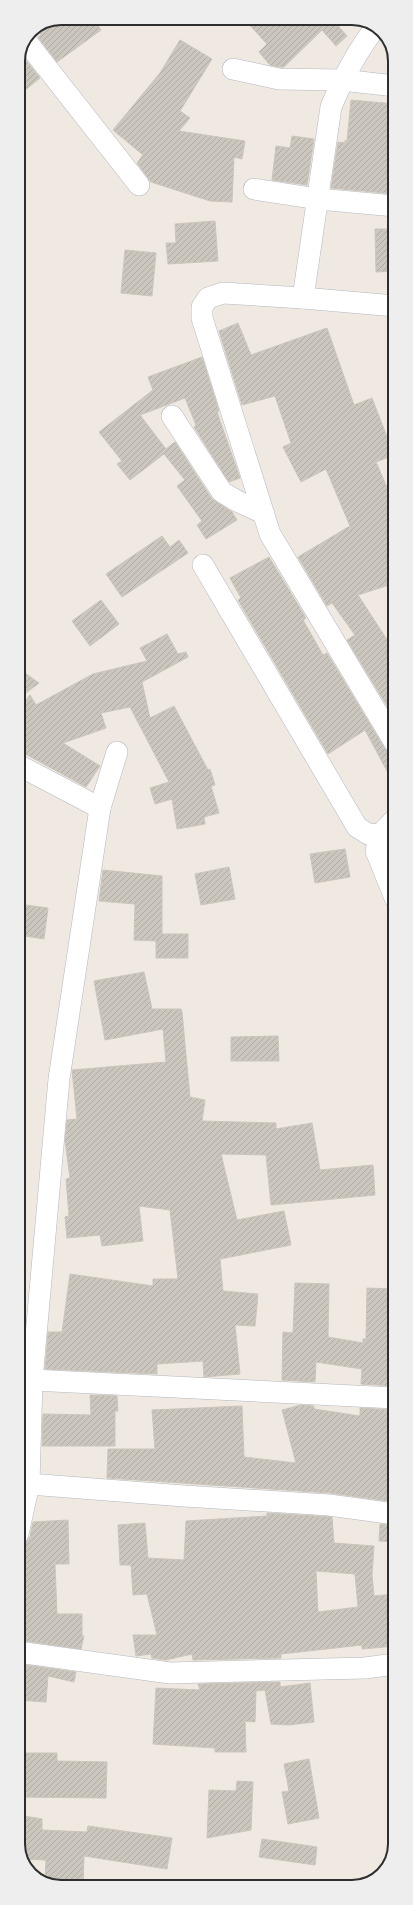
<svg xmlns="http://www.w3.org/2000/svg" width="413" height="1905" viewBox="0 0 413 1905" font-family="'Work Sans',sans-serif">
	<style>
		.building { fill: url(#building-hatch); stroke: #cbc5ba; fill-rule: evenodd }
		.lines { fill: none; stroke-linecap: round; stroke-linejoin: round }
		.minor-casing { stroke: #b4b7c1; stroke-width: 22 }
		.minor { stroke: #fff; stroke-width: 21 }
		.rim { fill: none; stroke: #2e2e2e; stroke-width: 2 }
	</style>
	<defs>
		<pattern id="building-hatch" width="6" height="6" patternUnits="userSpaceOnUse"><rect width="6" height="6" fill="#cbc7bf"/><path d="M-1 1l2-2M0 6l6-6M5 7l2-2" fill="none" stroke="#afaba4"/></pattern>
	</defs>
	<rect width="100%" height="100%" fill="#efe9e1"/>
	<g class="building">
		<path d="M 61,18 L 92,18 L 101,30 L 57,62 L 38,37 L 41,35 L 39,31 L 51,22 Z"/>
		<path d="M 243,18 L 335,18 L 333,20 L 347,36 L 336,46 L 322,30 L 284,67 L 280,67 L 270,65 L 259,52 L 267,44 Z"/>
		<path d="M 180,40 L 212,59 L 180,111 L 190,118 L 179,131 L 245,141 L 242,159 L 234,157 L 232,202 L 210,201 L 151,182 L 137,163 L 143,155 L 113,130 L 160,73 Z"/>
		<path d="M 21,54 L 40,78 L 18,96 L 18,61 Z"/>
		<path d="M 351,100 L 395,104 L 395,194 L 331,188 L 338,142 L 345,143 L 345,140 L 347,141 Z"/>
		<path d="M 292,136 L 314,139 L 307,185 L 272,180 L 276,146 L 290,148 Z"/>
		<path d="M 215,221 L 218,261 L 168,264 L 166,243 L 176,243 L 175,224 Z"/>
		<path d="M 375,229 L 395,229 L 395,271 L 376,272 Z"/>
		<path d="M 125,250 L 156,253 L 152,296 L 121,293 Z"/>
		<path d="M 238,323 L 251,355 L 327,328 L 354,405 L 372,398 L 394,455 L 376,462 L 395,506 L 395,583 L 358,595 L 395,652 L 395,719 L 347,640 L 355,635 L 332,603 L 327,606 L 298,557 L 350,526 L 326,469 L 301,482 L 283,447 L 291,443 L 275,396 L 242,405 L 219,331 Z"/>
		<path d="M 202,357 L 219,411 L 217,412 L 240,478 L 229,482 L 194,427 L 196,425 L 185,398 L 140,415 L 166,449 L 175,442 L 212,499 L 232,512 L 237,520 L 206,539 L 197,525 L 202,521 L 177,486 L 185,480 L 164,454 L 130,480 L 117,464 L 122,461 L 99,432 L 153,390 L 148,377 Z"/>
		<path d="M 162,536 L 170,547 L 179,540 L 188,553 L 122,597 L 106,574 Z"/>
		<path d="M 269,557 L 306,618 L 303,620 L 323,655 L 327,653 L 385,749 L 389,753 L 395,755 L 395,786 L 365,730 L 328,754 L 238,600 L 241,598 L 230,578 Z"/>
		<path d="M 101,600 L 119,624 L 90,646 L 72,621 Z"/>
		<path d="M 167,634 L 178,654 L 186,652 L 188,657 L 142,682 L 150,718 L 174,706 L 208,770 L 210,769 L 215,785 L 211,786 L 219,813 L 204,817 L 205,824 L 177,829 L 172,799 L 155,804 L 150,788 L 169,782 L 130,707 L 101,713 L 106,728 L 63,743 L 100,766 L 86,787 L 18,750 L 18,711 L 30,695 L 36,705 L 93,674 L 147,661 L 140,648 Z"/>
		<path d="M 18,668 L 39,683 L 18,699 Z"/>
		<path d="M 345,849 L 350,877 L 315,883 L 310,854 Z"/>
		<path d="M 229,867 L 235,899 L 201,905 L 195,874 Z"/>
		<path d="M 103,870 L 162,876 L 162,934 L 188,934 L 188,958 L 156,958 L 156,941 L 134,940 L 135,904 L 99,901 Z"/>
		<path d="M 18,904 L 48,908 L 44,939 L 18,935 Z"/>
		<path d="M 144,972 L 152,1009 L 181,1009 L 182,1012 L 190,1097 L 205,1100 L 202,1121 L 276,1123 L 276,1129 L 312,1123 L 320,1170 L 373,1165 L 375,1195 L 271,1205 L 266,1155 L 221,1154 L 237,1220 L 284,1211 L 291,1245 L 220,1259 L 223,1291 L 258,1294 L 255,1326 L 235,1325 L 240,1374 L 204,1377 L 203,1361 L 157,1364 L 157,1374 L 45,1369 L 48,1332 L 62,1332 L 70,1274 L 153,1286 L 153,1279 L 178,1279 L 170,1210 L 139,1206 L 143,1241 L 102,1246 L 100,1235 L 67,1238 L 65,1217 L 69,1216 L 66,1179 L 70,1178 L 65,1141 L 67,1120 L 77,1119 L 72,1070 L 166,1062 L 163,1029 L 105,1040 L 94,981 Z"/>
		<path d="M 278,1036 L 279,1061 L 231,1061 L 231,1037 Z"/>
		<path d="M 295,1283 L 329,1284 L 328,1337 L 363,1343 L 363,1339 L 366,1339 L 367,1288 L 395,1289 L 395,1386 L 361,1384 L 362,1369 L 316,1362 L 315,1382 L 282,1380 L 283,1332 L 293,1333 Z"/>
		<path d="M 18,1331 L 24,1332 L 21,1372 L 18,1372 Z"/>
		<path d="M 90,1395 L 117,1396 L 118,1411 L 115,1411 L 115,1446 L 42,1446 L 43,1414 L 91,1415 Z"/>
		<path d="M 301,1405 L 314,1406 L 314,1409 L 360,1416 L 360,1408 L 395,1410 L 395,1441 L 391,1464 L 395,1464 L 395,1502 L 330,1493 L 107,1478 L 108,1449 L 155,1449 L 152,1410 L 242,1406 L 244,1457 L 296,1463 L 282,1410 Z"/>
		<path d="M 267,1513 L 332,1517 L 334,1543 L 374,1546 L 372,1575 L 374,1596 L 395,1594 L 395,1646 L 362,1649 L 362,1645 L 281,1654 L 281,1658 L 193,1660 L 192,1654 L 166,1660 L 152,1658 L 151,1654 L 136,1656 L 133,1635 L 157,1635 L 147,1594 L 133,1595 L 131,1565 L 120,1565 L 118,1525 L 145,1523 L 148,1558 L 184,1560 L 186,1521 L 267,1516 ZM 316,1571 L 355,1574 L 358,1607 L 318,1612 Z"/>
		<path d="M 68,1520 L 69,1564 L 55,1564 L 57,1614 L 82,1614 L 82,1636 L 84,1636 L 81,1649 L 18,1640 L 18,1613 L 24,1613 L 23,1578 L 26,1578 L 24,1544 L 30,1537 L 33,1522 Z"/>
		<path d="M 380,1524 L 395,1526 L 395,1542 L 379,1541 Z"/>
		<path d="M 18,1664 L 76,1672 L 74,1682 L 48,1676 L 46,1702 L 18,1700 Z"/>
		<path d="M 280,1682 L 280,1687 L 310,1683 L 314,1722 L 289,1725 L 271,1724 L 265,1690 L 256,1691 L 255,1722 L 245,1721 L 246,1752 L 215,1752 L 215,1748 L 153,1744 L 156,1688 L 200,1690 L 198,1684 Z"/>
		<path d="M 18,1753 L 57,1753 L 57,1761 L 107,1762 L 106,1798 L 18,1797 Z"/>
		<path d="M 309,1759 L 319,1818 L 288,1824 L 282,1792 L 289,1791 L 284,1764 Z"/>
		<path d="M 237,1781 L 253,1782 L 251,1830 L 207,1838 L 209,1790 L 236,1791 Z"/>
		<path d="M 18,1815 L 42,1819 L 42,1830 L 87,1832 L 88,1826 L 172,1838 L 167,1869 L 84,1856 L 83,1886 L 51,1884 L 45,1881 L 46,1860 L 23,1859 L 18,1850 Z"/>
		<path d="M 262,1839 L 317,1847 L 315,1865 L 259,1857 Z"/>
	</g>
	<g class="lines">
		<g class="minor-casing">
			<g id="minor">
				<path d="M 26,41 L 139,185"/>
				<path d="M 233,69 L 279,79 L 342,80 L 395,86"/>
				<path d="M 254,189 L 318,199 L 395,206"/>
				<path d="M 303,298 L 331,107 C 343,78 356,52 376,27"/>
				<path d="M 395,306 L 303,298 L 223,293 L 208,298 L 202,307 L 202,318 L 270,534 L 395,743"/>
				<path d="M 172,416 L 222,492 L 237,501 L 263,513"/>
				<path d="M 203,565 L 357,827 L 368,834 L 380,835"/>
				<path d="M 18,765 L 100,808"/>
				<path d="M 395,819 L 380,835 L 376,851 L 395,898"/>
				<path d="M 32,1380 L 395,1398"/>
				<path d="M 29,1484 L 184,1496 L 329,1505 L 395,1514"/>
				<path d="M 18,1534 L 29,1484 L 32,1380 L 59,1079 L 100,808 L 117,752"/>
				<path d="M 18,1652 L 170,1673 L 365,1668 L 395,1664"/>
			</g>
		</g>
		<use href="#minor" class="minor"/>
	</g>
	<path d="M0 0H413V1905H0ZM61 25H352A36 36 0 0 1 388 61V1844A36 36 0 0 1 352 1880H61A36 36 0 0 1 25 1844V61A36 36 0 0 1 61 25Z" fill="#eee" fill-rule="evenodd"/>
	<path class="rim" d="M61 25H352A36 36 0 0 1 388 61V1844A36 36 0 0 1 352 1880H61A36 36 0 0 1 25 1844V61A36 36 0 0 1 61 25Z"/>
</svg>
